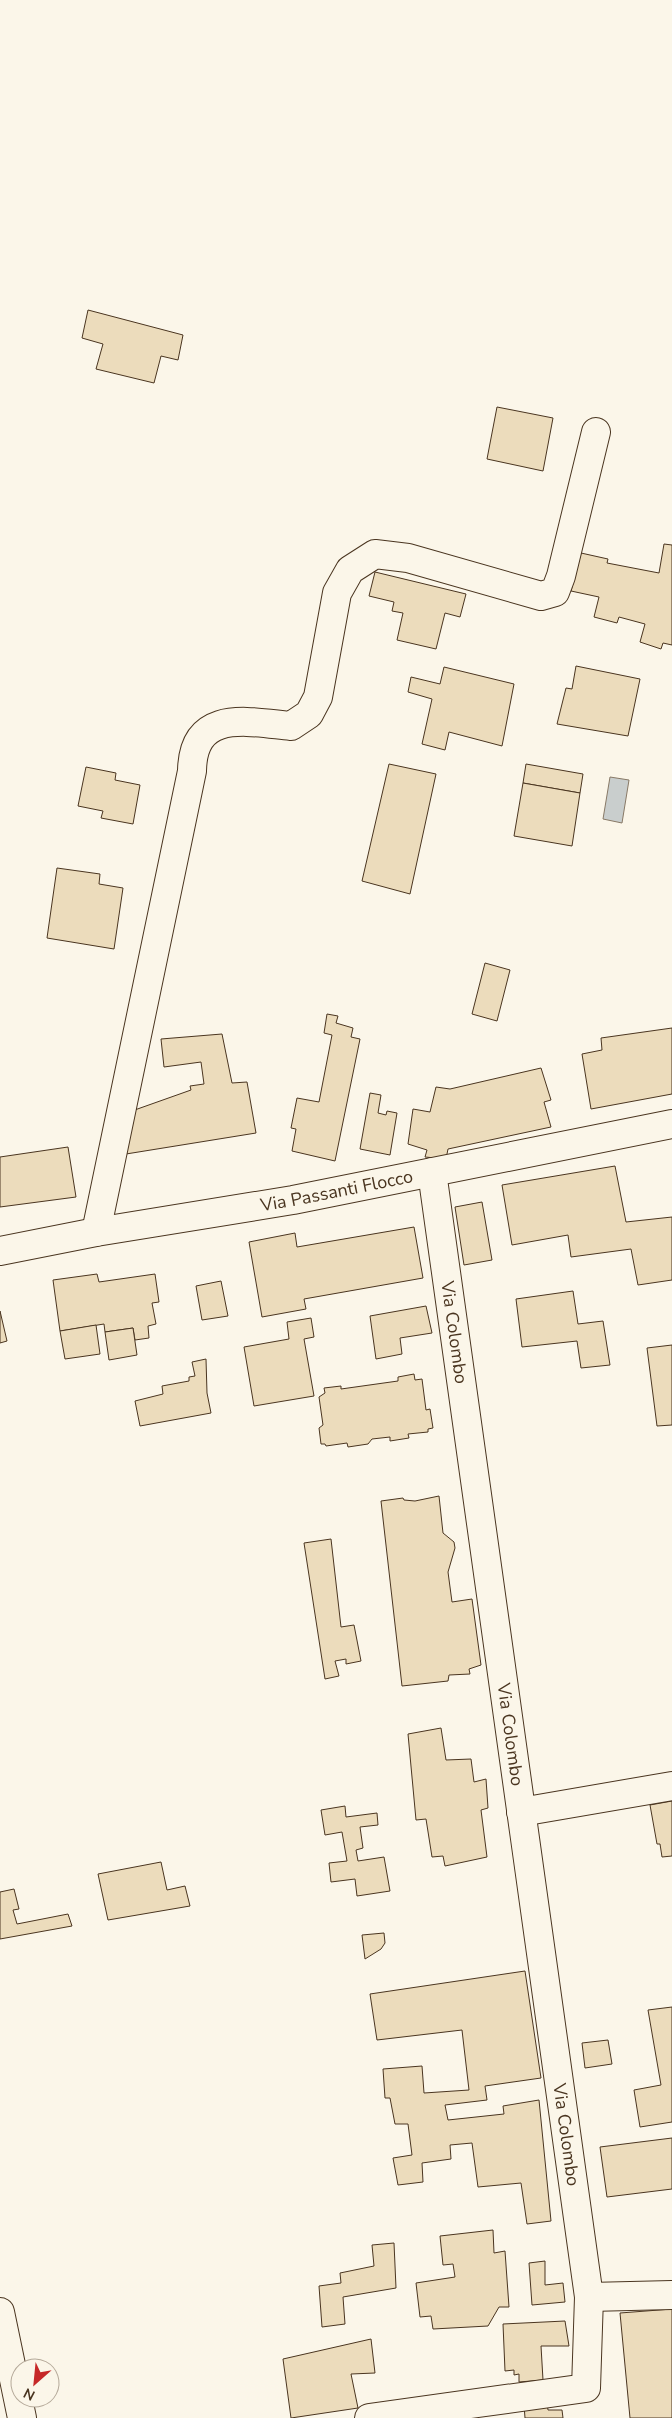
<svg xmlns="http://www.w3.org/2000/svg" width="672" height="2418" viewBox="0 0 672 2418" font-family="'Nunito Sans',sans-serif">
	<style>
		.water { fill: #c9cecd; stroke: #887966 }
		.building { fill: #ecdcbc; stroke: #4a3520 }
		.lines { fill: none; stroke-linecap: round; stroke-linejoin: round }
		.street-casing { stroke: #4a3520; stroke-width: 30 }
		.secondary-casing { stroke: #4a3520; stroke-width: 30 }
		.street { stroke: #fbf6e9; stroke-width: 28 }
		.secondary { stroke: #fbf6e9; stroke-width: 28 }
		.labels { text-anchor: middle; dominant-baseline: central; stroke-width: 4; stroke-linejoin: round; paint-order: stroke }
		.street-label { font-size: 18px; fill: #4a3520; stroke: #fbf6e9 }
	</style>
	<rect width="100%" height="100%" fill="#fbf6e9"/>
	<path class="water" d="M 610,777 L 629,780 L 622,823 L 603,819 Z"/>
	<g class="building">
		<path d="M 88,310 L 183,335 L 178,360 L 161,356 L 154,383 L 96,369 L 103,344 L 82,338 Z"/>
		<path d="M 497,407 L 553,418 L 543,471 L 487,459 Z"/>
		<path d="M 664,544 L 672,545 L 672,645 L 663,643 L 661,649 L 640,642 L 645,624 L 619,617 L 617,623 L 594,617 L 599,597 L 571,591 L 581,553 L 608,559 L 607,563 L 659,573 Z"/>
		<path d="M 375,572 L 466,594 L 460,617 L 445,613 L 436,649 L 397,640 L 403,613 L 392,611 L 394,602 L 369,596 Z"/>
		<path d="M 576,666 L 640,679 L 628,736 L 557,724 L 566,688 L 572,689 Z"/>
		<path d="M 444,667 L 514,684 L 502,746 L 449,732 L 445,750 L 422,744 L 432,699 L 408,692 L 411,677 L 440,684 Z"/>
		<path d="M 389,764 L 436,774 L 410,894 L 362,881 Z"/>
		<path d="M 526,764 L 583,774 L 580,793 L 523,783 Z"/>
		<path d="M 86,767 L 116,773 L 115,780 L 140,785 L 133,824 L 101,818 L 103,811 L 78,806 Z"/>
		<path d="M 523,783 L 580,793 L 572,846 L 514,836 Z"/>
		<path d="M 57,868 L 100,874 L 99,884 L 123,888 L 114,949 L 47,938 Z"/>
		<path d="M 485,963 L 510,970 L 497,1021 L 472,1014 Z"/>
		<path d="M 327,1014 L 338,1016 L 336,1023 L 353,1028 L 351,1037 L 360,1039 L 335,1161 L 292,1151 L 296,1129 L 291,1128 L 297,1098 L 319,1102 L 332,1035 L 324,1033 Z"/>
		<path d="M 672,1028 L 672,1094 L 591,1109 L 582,1054 L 602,1050 L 601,1038 Z"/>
		<path d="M 222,1034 L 232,1083 L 247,1082 L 256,1133 L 126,1154 L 129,1112 L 191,1090 L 190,1086 L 204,1084 L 201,1062 L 164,1067 L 161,1039 Z"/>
		<path d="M 541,1068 L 551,1100 L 544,1102 L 551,1127 L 448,1149 L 446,1159 L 425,1157 L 427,1150 L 408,1144 L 413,1109 L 430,1112 L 436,1087 L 450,1089 Z"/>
		<path d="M 370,1093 L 381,1095 L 378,1113 L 386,1115 L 387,1111 L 397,1113 L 390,1155 L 360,1149 Z"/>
		<path d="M 68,1147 L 76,1197 L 0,1207 L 0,1157 Z"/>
		<path d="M 615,1166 L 626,1222 L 672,1217 L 672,1280 L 638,1285 L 631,1249 L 571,1257 L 568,1235 L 512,1245 L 502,1185 Z"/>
		<path d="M 482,1202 L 492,1260 L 464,1265 L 455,1207 Z"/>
		<path d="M 414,1227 L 423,1278 L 304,1299 L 306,1309 L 262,1317 L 249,1242 L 295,1233 L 297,1247 Z"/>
		<path d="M 97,1274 L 99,1282 L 155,1274 L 159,1302 L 152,1303 L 156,1324 L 148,1326 L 149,1338 L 135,1340 L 133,1328 L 105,1332 L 104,1324 L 60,1331 L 53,1280 Z"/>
		<path d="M 221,1281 L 228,1316 L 202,1320 L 196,1286 Z"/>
		<path d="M 573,1291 L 578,1324 L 603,1321 L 610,1365 L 581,1368 L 577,1341 L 522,1347 L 516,1299 Z"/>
		<path d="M 426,1306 L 432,1333 L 400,1338 L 402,1354 L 376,1359 L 370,1316 Z"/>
		<path d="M 0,1311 L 7,1341 L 0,1343 Z"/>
		<path d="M 311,1318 L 314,1337 L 304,1339 L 314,1396 L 254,1406 L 244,1347 L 289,1339 L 287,1322 Z"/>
		<path d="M 96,1325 L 100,1354 L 65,1359 L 60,1331 Z"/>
		<path d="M 133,1328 L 137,1355 L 109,1360 L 105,1332 Z"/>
		<path d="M 672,1345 L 672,1425 L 657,1426 L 647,1348 Z"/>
		<path d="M 206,1359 L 207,1393 L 211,1413 L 140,1426 L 135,1401 L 163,1394 L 162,1386 L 189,1381 L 189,1377 L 195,1376 L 192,1362 Z"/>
		<path d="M 414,1374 L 415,1380 L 422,1379 L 426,1410 L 430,1409 L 433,1428 L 428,1429 L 428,1432 L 408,1434 L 409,1438 L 390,1441 L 390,1437 L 372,1439 L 368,1444 L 348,1447 L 347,1443 L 326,1446 L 325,1444 L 321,1444 L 319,1428 L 323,1425 L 319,1397 L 325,1393 L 324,1388 L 341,1386 L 341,1389 L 398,1381 L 398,1377 Z"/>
		<path d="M 439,1496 L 443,1533 L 454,1542 L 455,1548 L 448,1572 L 452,1602 L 472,1599 L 481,1665 L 469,1669 L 470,1674 L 449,1675 L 448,1681 L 402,1686 L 381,1501 L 403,1498 L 404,1500 L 415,1501 Z"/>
		<path d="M 331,1539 L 341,1627 L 354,1625 L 361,1661 L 346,1664 L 346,1659 L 335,1661 L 339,1676 L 325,1679 L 304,1543 Z"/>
		<path d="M 441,1728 L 446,1760 L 471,1759 L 474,1782 L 486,1779 L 488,1808 L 481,1810 L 487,1857 L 445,1866 L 443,1856 L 432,1857 L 426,1819 L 416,1820 L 408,1734 Z"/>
		<path d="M 672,1801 L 672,1856 L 662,1857 L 660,1844 L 657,1844 L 650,1805 Z"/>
		<path d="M 345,1806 L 346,1817 L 377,1813 L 378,1825 L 360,1827 L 363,1848 L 356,1850 L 358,1861 L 384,1857 L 390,1891 L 357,1896 L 355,1879 L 331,1882 L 329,1863 L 347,1861 L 342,1832 L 325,1835 L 321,1810 Z"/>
		<path d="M 161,1862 L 167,1890 L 185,1886 L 190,1906 L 108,1920 L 98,1874 Z"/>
		<path d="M 14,1889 L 19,1909 L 13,1910 L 17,1924 L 68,1914 L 72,1926 L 0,1939 L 0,1892 Z"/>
		<path d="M 384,1933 L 385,1943 L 381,1949 L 365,1959 L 362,1935 Z"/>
		<path d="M 525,1971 L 541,2078 L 485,2086 L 487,2100 L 445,2105 L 448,2120 L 504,2114 L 503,2106 L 539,2100 L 551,2221 L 527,2224 L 521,2183 L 478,2187 L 472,2143 L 450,2145 L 451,2159 L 422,2163 L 423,2182 L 398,2185 L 393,2158 L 412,2155 L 408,2124 L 395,2124 L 390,2098 L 385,2098 L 383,2069 L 422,2066 L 424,2093 L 469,2090 L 462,2030 L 377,2040 L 370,1994 Z"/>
		<path d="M 672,2007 L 672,2122 L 640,2127 L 634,2090 L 661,2085 L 648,2010 Z"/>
		<path d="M 608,2040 L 612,2064 L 585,2068 L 582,2043 Z"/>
		<path d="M 672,2138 L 672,2189 L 607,2197 L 600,2147 Z"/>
		<path d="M 493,2230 L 494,2253 L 505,2251 L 509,2307 L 499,2307 L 488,2326 L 433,2329 L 431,2316 L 420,2317 L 416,2283 L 455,2277 L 453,2264 L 443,2265 L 440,2236 Z"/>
		<path d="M 394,2243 L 396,2288 L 343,2297 L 345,2324 L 322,2327 L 319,2286 L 341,2283 L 340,2273 L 374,2266 L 372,2245 Z"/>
		<path d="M 545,2261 L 545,2285 L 563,2283 L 565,2302 L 532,2305 L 529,2263 Z"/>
		<path d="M 672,2309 L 672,2418 L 630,2418 L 620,2313 Z"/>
		<path d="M 565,2321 L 569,2346 L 541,2346 L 543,2380 L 519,2382 L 519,2374 L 514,2375 L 514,2370 L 505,2371 L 503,2324 Z"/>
		<path d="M 371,2339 L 375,2373 L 351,2374 L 358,2408 L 291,2418 L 283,2359 Z"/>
		<path d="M 547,2403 L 548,2410 L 562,2410 L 563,2418 L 525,2418 L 524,2405 Z"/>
	</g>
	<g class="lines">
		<g class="street-casing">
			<g id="street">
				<path id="s1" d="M 432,1172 L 589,2297 L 672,2295"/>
				<path d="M 96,1232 L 192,771 C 193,708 248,722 291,726 L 309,714 L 318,697 L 337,593 L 350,570 L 375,554 L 408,558 L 541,596 L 555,592 L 561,576 L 596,432"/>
				<path d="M 521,1812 L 672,1786"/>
				<path d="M 0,2312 L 22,2418"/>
				<path d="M 369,2418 L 586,2388 L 589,2297"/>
			</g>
		</g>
		<g class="secondary-casing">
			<g id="secondary">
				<path id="s2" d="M 0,1251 L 96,1232 L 293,1200 L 672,1124"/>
			</g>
		</g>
		<use href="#street" class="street"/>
		<use href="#secondary" class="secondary"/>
	</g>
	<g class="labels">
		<g class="street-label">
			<text stroke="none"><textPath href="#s2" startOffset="342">Via Passanti Flocco</textPath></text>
			<text stroke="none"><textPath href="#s1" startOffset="162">Via Colombo</textPath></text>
			<text stroke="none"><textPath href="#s1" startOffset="568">Via Colombo</textPath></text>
			<text stroke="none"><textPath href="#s1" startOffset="972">Via Colombo</textPath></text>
		</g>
	</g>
	<g transform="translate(35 2383) rotate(207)"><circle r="24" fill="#fbf6e9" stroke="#b4a999"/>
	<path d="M0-4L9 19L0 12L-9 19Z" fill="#c62828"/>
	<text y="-8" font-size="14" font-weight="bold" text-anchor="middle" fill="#4a3520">N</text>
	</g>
</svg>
